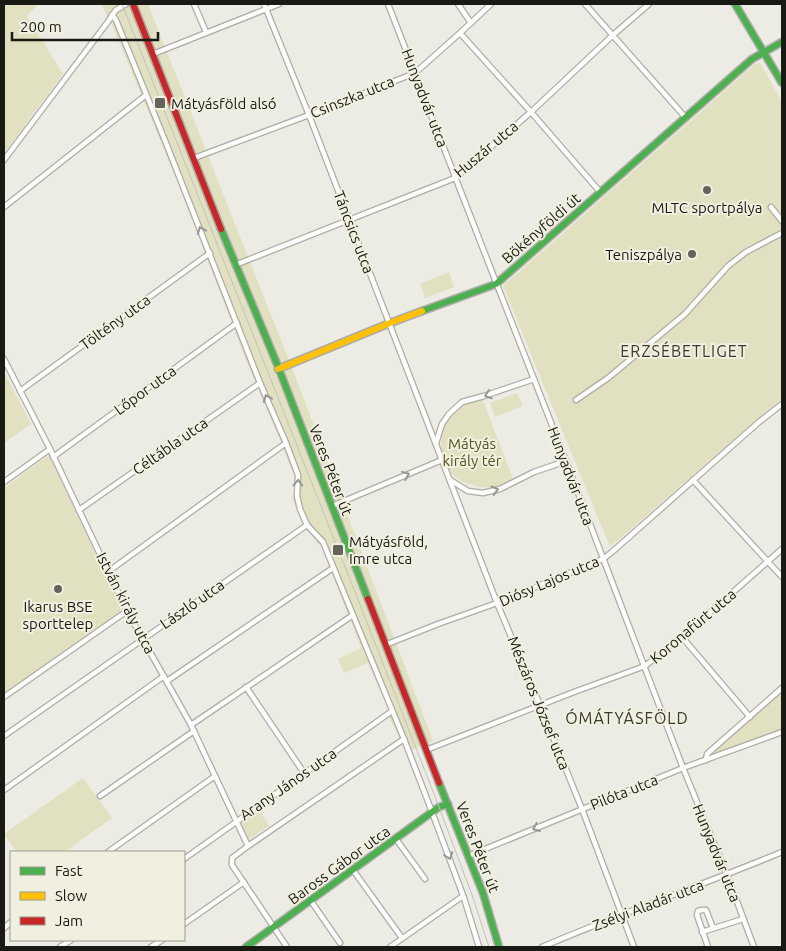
<svg xmlns="http://www.w3.org/2000/svg" width="786" height="951" viewBox="0 0 786 951" font-family="Ubuntu,sans-serif">
	<style>
		.green { fill: #e1e0c0 }
		.lines { fill: none; stroke-linecap: round; stroke-linejoin: round }
		.street-casing { stroke: #adaca6; stroke-width: 7 }
		.fast-casing { stroke: #adaca6; stroke-width: 9 }
		.slow-casing { stroke: #adaca6; stroke-width: 9 }
		.jam-casing { stroke: #adaca6; stroke-width: 9 }
		.street { stroke: #fcfcfb; stroke-width: 4.5 }
		.fast { stroke: #4caf50; stroke-width: 6 }
		.slow { stroke: #ffc107; stroke-width: 6 }
		.jam { stroke: #c62828; stroke-width: 6 }
		.tram { stroke: #c2c2bf; stroke-width: 1 }
		.oneway { stroke: #969693 }
		.poi-dot { fill: #64645d; stroke: #f1f0e0; stroke-width: 2 }
		.labels { text-anchor: middle; dominant-baseline: central; stroke-width: 4; stroke-linejoin: round; paint-order: stroke }
		.street-label { font-size: 15px; fill: #1a1a14; stroke: #f1f0e0 }
		.poi-label { font-size: 15px; fill: #1a1a14; stroke: #f1f0e0; text-anchor: start }
		.park-label { font-size: 15px; fill: #55521c; stroke: #f1f0e0 }
		.neighbourhood-label { font-size: 16px; letter-spacing: 1px; fill: #39392c; stroke: #f1f0e0 }
	</style>
	<rect width="100%" height="100%" fill="#edece4"/>
	<g class="green">
		<path d="M 4,4 L 38,4 L 27,16 L 63,74 L 4,153 Z"/>
		<path d="M 102,4 L 148,4 L 294,373 L 433,741 L 407,752 L 390,719 L 384,713 L 389,709 L 368,663 L 344,673 L 338,659 L 361,648 L 321,546 L 318,544 L 303,523 L 291,497 L 294,496 L 296,481 L 279,438 L 247,363 L 180,188 L 112,25 L 107,17 Z"/>
		<path d="M 760,63 L 782,102 L 782,398 L 610,547 L 503,286 L 755,64 Z"/>
		<path d="M 449,272 L 454,287 L 425,298 L 420,284 Z"/>
		<path d="M 4,372 L 31,424 L 4,443 Z"/>
		<path d="M 517,393 L 523,406 L 495,417 L 490,403 Z"/>
		<path d="M 482,398 L 513,479 C 508,481 502,485 496,487 C 489,489 479,487 473,485 C 459,482 449,475 444,462 C 432,430 452,406 482,398 Z"/>
		<path d="M 49,455 L 121,608 L 120,612 L 4,693 L 4,488 Z"/>
		<path d="M 779,692 L 782,697 L 782,732 L 717,755 L 714,749 Z"/>
		<path d="M 83,778 L 112,818 L 64,852 L 17,852 L 4,834 Z"/>
		<path d="M 259,809 L 269,826 L 248,840 L 241,822 Z"/>
	</g>
	<g class="lines">
		<g class="street-casing">
			<g id="street">
				<path d="M 194,4 L 206,32"/>
				<path d="M 264,4 L 309,115 L 497,603 L 540,705 L 582,809 L 634,947"/>
				<path d="M 388,4 L 494,277 L 566,461 L 683,768 L 727,875 L 754,947"/>
				<path d="M 458,4 L 471,23"/>
				<path d="M 585,4 L 686,118"/>
				<path d="M 112,15 L 116,20 L 166,143 L 260,383 L 286,443 L 298,475 L 297,496 L 300,509 L 307,525 L 323,542 L 404,739 L 432,812 L 464,898 L 479,947"/>
				<path d="M 460,33 L 531,112 L 601,193"/>
				<path d="M 153,54 L 279,4"/>
				<path d="M 194,158 L 309,115 L 415,73 L 460,33 L 491,4"/>
				<path d="M 4,160 L 107,23 L 116,10 L 126,4"/>
				<path d="M 4,207 L 146,95"/>
				<path d="M 771,207 L 782,221"/>
				<path d="M 235,265 L 455,178 L 531,112 L 613,35 L 649,4"/>
				<path d="M 4,359 L 50,449 L 127,611 L 191,725 L 248,846"/>
				<path d="M 20,391 L 210,253"/>
				<path d="M 576,400 L 608,378 L 685,314 L 728,266 L 746,252 L 782,233"/>
				<path d="M 436,443 L 442,424 L 449,414 L 462,402 L 484,396 L 534,379"/>
				<path d="M 53,457 L 237,323"/>
				<path d="M 450,480 L 468,491 L 483,493 L 500,489 L 534,472 L 566,461"/>
				<path d="M 693,480 L 782,577"/>
				<path d="M 4,482 L 50,449"/>
				<path d="M 332,506 L 442,460"/>
				<path d="M 79,510 L 260,383"/>
				<path d="M 109,571 L 286,443"/>
				<path d="M 682,637 L 750,717"/>
				<path d="M 385,645 L 438,624 L 497,603 L 603,559 L 612,552 L 759,422 L 782,404"/>
				<path d="M 167,681 L 333,568"/>
				<path d="M 246,687 L 304,773"/>
				<path d="M 4,697 L 127,611"/>
				<path d="M 191,725 L 353,615"/>
				<path d="M 4,736 L 307,525"/>
				<path d="M 426,750 L 574,692 L 645,666 L 682,637 L 782,549"/>
				<path d="M 706,760 L 707,754 L 782,688"/>
				<path d="M 4,790 L 164,676"/>
				<path d="M 100,796 L 194,731"/>
				<path d="M 396,839 L 425,879"/>
				<path d="M 108,852 L 215,776"/>
				<path d="M 468,856 L 683,768 L 782,732"/>
				<path d="M 184,859 L 392,711"/>
				<path d="M 353,870 L 402,938"/>
				<path d="M 311,901 L 340,943"/>
				<path d="M 184,924 L 244,882"/>
				<path d="M 4,928 L 11,922"/>
				<path d="M 702,932 L 743,919"/>
				<path d="M 60,947 L 71,940"/>
				<path d="M 151,947 L 162,940"/>
				<path d="M 287,947 L 232,865 L 232,858 L 248,846 L 404,739"/>
				<path d="M 390,947 L 463,896"/>
				<path d="M 542,947 C 621,913 703,885 782,852"/>
				<path d="M 708,947 L 697,915 L 698,911 L 702,910 L 706,910 L 713,928"/>
			</g>
		</g>
		<g class="fast-casing">
			<g id="fast">
				<path d="M 735,4 L 782,83"/>
				<path d="M 221,229 L 277,364 L 368,599"/>
				<path d="M 422,311 L 496,284 L 752,59 L 782,42"/>
				<path d="M 439,783 L 483,893 L 499,947"/>
				<path d="M 246,947 L 439,807 L 448,804"/>
			</g>
		</g>
		<g class="slow-casing">
			<path id="slow" d="M 278,369 L 390,323 L 422,311"/>
		</g>
		<g class="jam-casing">
			<g id="jam">
				<path d="M 133,4 L 221,229"/>
				<path d="M 368,599 L 439,783"/>
			</g>
		</g>
		<use href="#street" class="street"/>
		<use href="#fast" class="fast"/>
		<use href="#slow" class="slow"/>
		<use href="#jam" class="jam"/>
		<path class="tram" d="M 122,4 L 357,597 L 439,807 L 472,895 L 489,947"/>
	</g>
	<defs><path id="oneway-chevron" d="M-2-3.5L2.5 0L-2 3.5" fill="none" stroke-width="1.6" stroke-linecap="round" stroke-linejoin="round" transform="scale(1.25)"/></defs>
	<g class="oneway">
		<use href="#oneway-chevron" transform="translate(201 230) rotate(-112)"/>
		<use href="#oneway-chevron" transform="translate(488 395) rotate(161)"/>
		<use href="#oneway-chevron" transform="translate(267 398) rotate(-113)"/>
		<use href="#oneway-chevron" transform="translate(406 475) rotate(-22)"/>
		<use href="#oneway-chevron" transform="translate(298 483) rotate(-88)"/>
		<use href="#oneway-chevron" transform="translate(495 490) rotate(-16)"/>
		<use href="#oneway-chevron" transform="translate(536 828) rotate(157)"/>
		<use href="#oneway-chevron" transform="translate(449 856) rotate(69)"/>
	</g>
	<g class="poi-dot">
		<rect x="154" y="97" width="12" height="12" rx="2.5"/>
		<circle cx="707" cy="190" r="5"/>
		<circle cx="692" cy="254" r="5"/>
		<rect x="332" y="544" width="12" height="12" rx="2.5"/>
		<circle cx="58" cy="589" r="5"/>
	</g>
	<g class="labels">
		<g class="street-label">
			<text transform="translate(352 97) rotate(-22)">Csinszka utca</text>
			<text transform="translate(425 98) rotate(69)">Hunyadvár utca</text>
			<text transform="translate(486 149) rotate(-40)">Huszár utca</text>
			<text transform="translate(541 228) rotate(-41)">Bökényföldi út</text>
			<text transform="translate(354 232) rotate(69)">Táncsics utca</text>
			<text transform="translate(115 322) rotate(-36)">Töltény utca</text>
			<text transform="translate(145 390) rotate(-36)">Lőpor utca</text>
			<text transform="translate(170 446) rotate(-35)">Céltábla utca</text>
			<text transform="translate(331 470) rotate(69)">Veres Péter út</text>
			<text transform="translate(571 476) rotate(69)">Hunyadvár utca</text>
			<text transform="translate(549 581) rotate(-23)">Diósy Lajos utca</text>
			<text transform="translate(126 603) rotate(63)">István király utca</text>
			<text transform="translate(192 604) rotate(-35)">László utca</text>
			<text transform="translate(693 626) rotate(-40)">Koronafürt utca</text>
			<text transform="translate(539 703) rotate(68)">Mészáros József utca</text>
			<text transform="translate(288 784) rotate(-35)">Arany János utca</text>
			<text transform="translate(624 792) rotate(-22)">Pilóta utca</text>
			<text transform="translate(478 847) rotate(69)">Veres Péter út</text>
			<text transform="translate(717 853) rotate(68)">Hunyadvár utca</text>
			<text transform="translate(339 865) rotate(-36)">Baross Gábor utca</text>
			<text transform="translate(648 905) rotate(-21)">Zsélyi Aladár utca</text>
		</g>
		<g class="poi-label">
			<text x="171" y="103">Mátyásföld alsó</text>
			<text x="707" y="207" text-anchor="middle">MLTC sportpálya</text>
			<text x="682" y="254" text-anchor="end">Teniszpálya</text>
			<text x="349" y="541">Mátyásföld,<tspan x="349" dy="17">Imre utca</tspan></text>
			<text x="58" y="606" text-anchor="middle">Ikarus BSE<tspan x="58" dy="17">sporttelep</tspan></text>
		</g>
		<g class="park-label">
			<text x="472" y="443">Mátyás<tspan x="472" dy="17">király tér</tspan></text>
		</g>
		<g class="neighbourhood-label">
			<text x="684" y="351">ERZSÉBETLIGET</text>
			<text x="627" y="718">ÓMÁTYÁSFÖLD</text>
		</g>
	</g>
	<rect width="786" height="951" fill="none" stroke="#1a1a14" stroke-width="10"/>
	<rect x="10" y="851" width="175" height="90" fill="#f1f0e0" stroke="#9b9a8e"/>
	<rect x="20" y="867" width="25" height="8" fill="#4caf50" stroke="#9b9a8e"/>
	<text x="55" y="876" font-size="15" fill="#1a1a14">Fast</text>
	<rect x="20" y="892" width="25" height="8" fill="#ffc107" stroke="#9b9a8e"/>
	<text x="55" y="901" font-size="15" fill="#1a1a14">Slow</text>
	<rect x="20" y="917" width="25" height="8" fill="#c62828" stroke="#9b9a8e"/>
	<text x="55" y="926" font-size="15" fill="#1a1a14">Jam</text>
	<path d="M12 32v8h146v-8" fill="none" stroke="#1a1a14" stroke-width="2.5"/>
	<text x="20" y="32" font-size="15" fill="#1a1a14" stroke="#f1f0e0" stroke-width="4" paint-order="stroke">200 m</text>
</svg>
